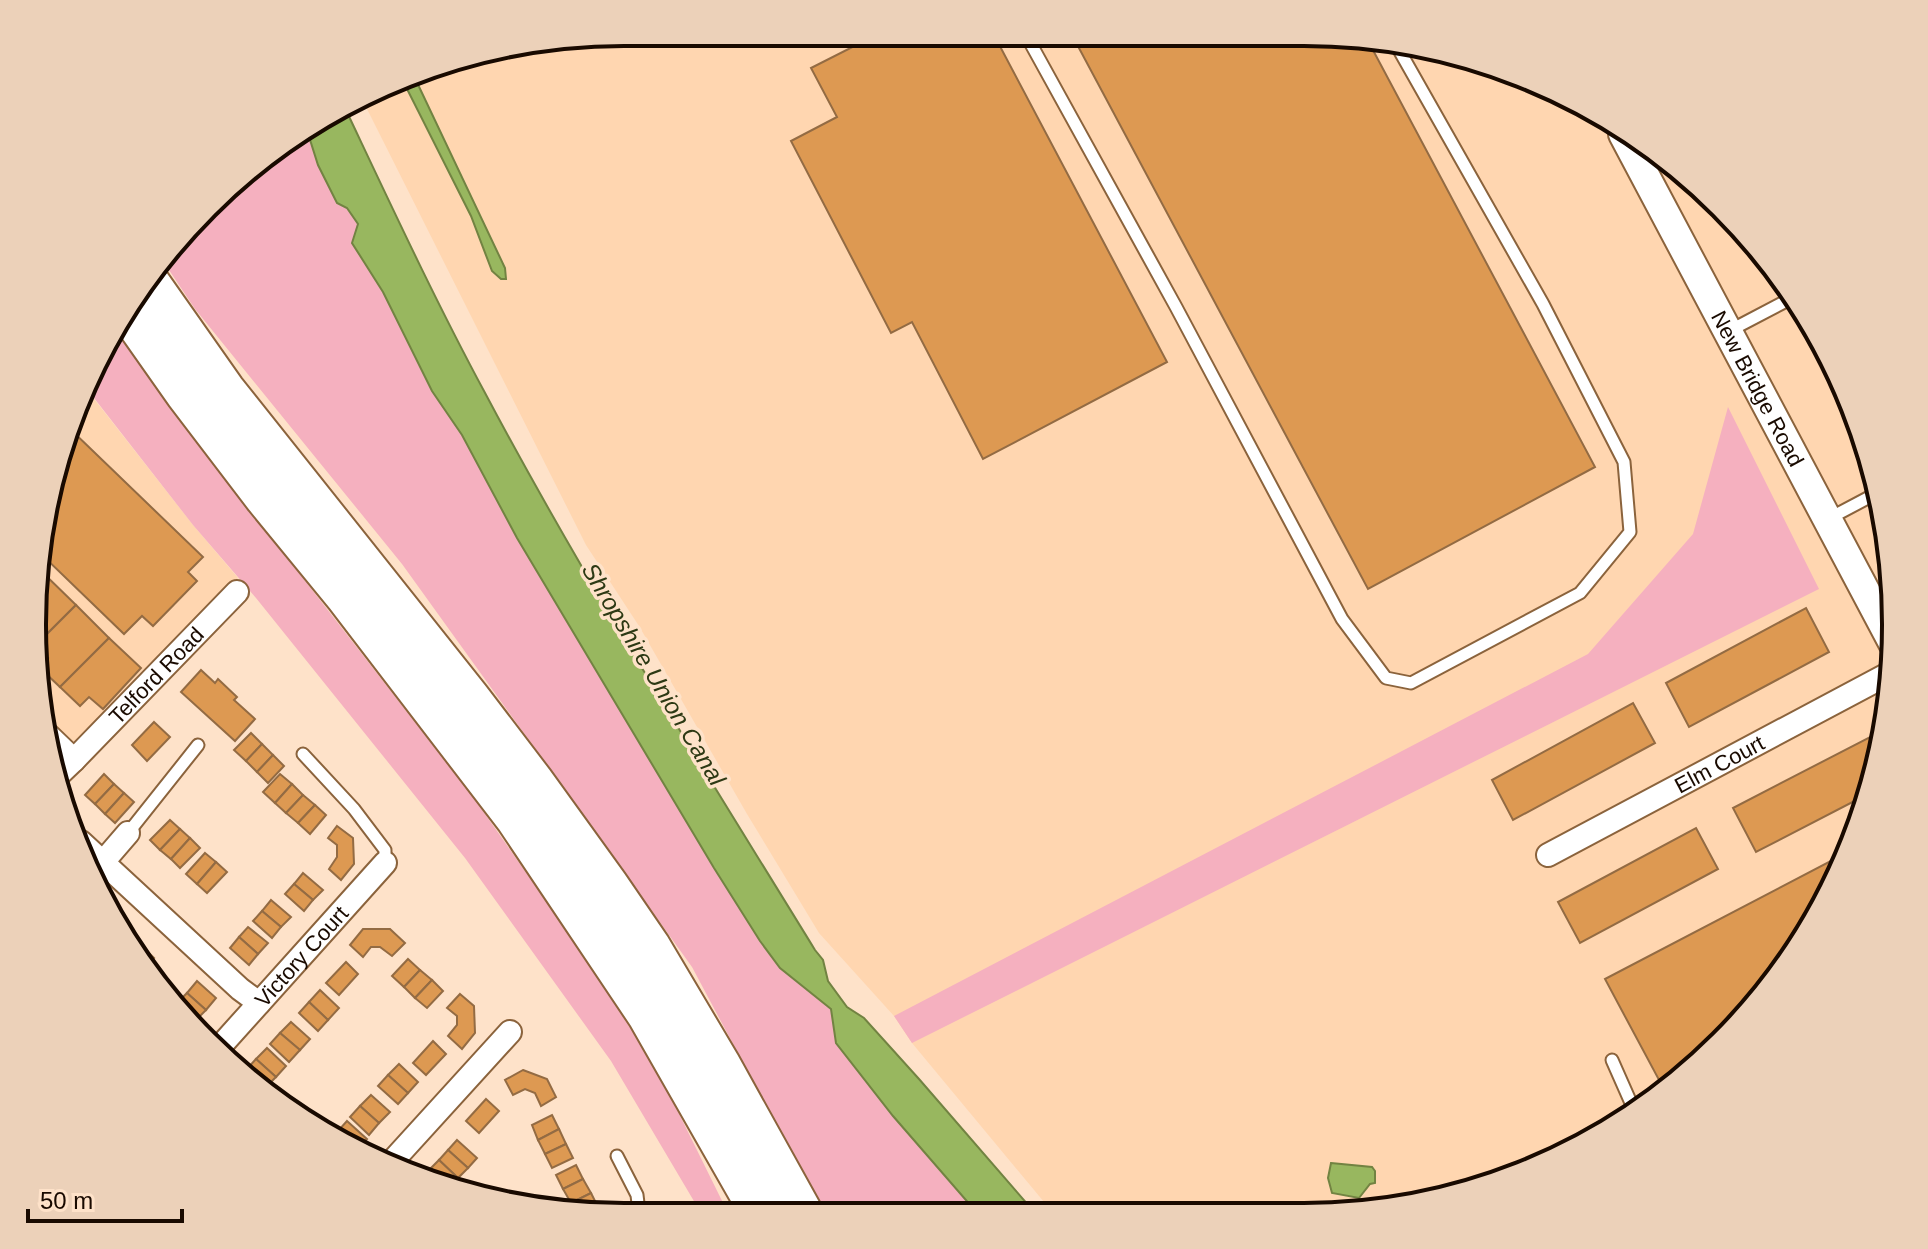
<svg xmlns="http://www.w3.org/2000/svg" width="1928" height="1249" viewBox="0 0 1928 1249" font-family="Arial,sans-serif">
	<style>
		.built { fill: #ffd6b0 }
		.green { fill: #f5b0bf }
		.water { fill: #98b75f; stroke: #728342; stroke-width: 2 }
		.building { fill: #dd9952; stroke: #936b43; stroke-width: 2 }
		.lines { fill: none; stroke-linecap: round; stroke-linejoin: round }
		.service-casing { stroke: #8b633c; stroke-width: 15 }
		.minor-casing { stroke: #8b633c; stroke-width: 26 }
		.tertiary-casing { stroke: #8b633c; stroke-width: 32 }
		.motorway-casing { stroke: #8b633c; stroke-width: 46 }
		.service { stroke: #fff; stroke-width: 11 }
		.minor { stroke: #fff; stroke-width: 22 }
		.tertiary { stroke: #fff; stroke-width: 28 }
		.motorway { stroke: #fff; stroke-width: 42 }
		.labels { text-anchor: middle; dominant-baseline: central; stroke-width: 7; stroke-linejoin: round; paint-order: stroke }
		.street-label { font-size: 22px; fill: #190a00; stroke: #fee2c9 }
		.water-label { font-size: 24px; font-style: italic; fill: #2d3914; stroke: #fee2c9 }
		.rim { fill: none; stroke: #190a00; stroke-width: 4 }
	</style>
	<rect width="100%" height="100%" fill="#fee2c9"/>
	<g class="built">
		<path d="M 625,32 L 1381,37 L 1531,77 L 1694,179 L 1773,263 L 1835,362 L 1876,471 L 1895,585 L 1891,701 L 1865,815 L 1817,920 L 1749,1015 L 1665,1094 L 1565,1156 L 1456,1197 L 1342,1216 L 1054,1214 L 912,1043 L 894,1016 L 819,933 L 747,814 L 639,626 L 586,545 L 362,99 L 434,63 Z"/>
		<path d="M 87,390 L 193,525 L 238,578 L 79,738 L 50,756 L 33,586 L 64,434 Z"/>
	</g>
	<g class="green">
		<path d="M 306,127 L 318,165 L 337,202 L 347,208 L 358,224 L 353,243 L 383,292 L 432,391 L 462,435 L 633,733 L 760,941 L 780,968 L 831,1009 L 836,1043 L 893,1116 L 978,1214 L 823,1213 L 692,967 L 402,564 L 195,309 L 161,258 L 295,132 Z"/>
		<path d="M 118,332 L 299,573 L 471,794 L 593,968 L 653,1061 L 728,1213 L 701,1213 L 611,1061 L 465,858 L 256,598 L 193,525 L 87,389 Z"/>
		<path d="M 1728,407 L 1819,589 L 912,1043 L 894,1016 L 1588,654 L 1693,534 Z"/>
	</g>
	<g class="water">
		<path d="M 413,74 L 505,268 L 506,279 L 501,279 L 492,271 L 471,216 L 402,79 Z"/>
		<path d="M 345,108 C 390,203 434,298 484,391 C 585,582 702,766 815,950 L 823,960 L 828,981 L 847,1007 L 864,1018 L 919,1079 L 1036,1214 L 978,1214 L 893,1116 L 836,1043 L 831,1009 L 780,968 L 760,941 L 714,868 L 517,538 L 462,435 L 432,391 L 383,292 L 352,243 L 358,224 L 347,208 L 337,203 L 318,165 L 306,127 Z"/>
		<path d="M 1331,1163 L 1372,1167 L 1375,1171 L 1375,1183 L 1370,1184 L 1359,1198 L 1332,1193 L 1328,1178 Z"/>
	</g>
	<g class="building">
		<path d="M 878,34 L 994,35 L 1167,362 L 983,459 L 912,322 L 891,333 L 791,141 L 837,117 L 811,68 Z"/>
		<path d="M 1072,35 L 1366,37 L 1595,467 L 1368,589 Z"/>
		<path d="M 67,426 L 203,557 L 188,572 L 197,581 L 153,626 L 142,616 L 124,634 L 40,553 L 64,434 Z"/>
		<path d="M 37,567 L 76,605 L 39,642 L 33,586 Z"/>
		<path d="M 76,605 L 109,638 L 60,687 L 41,669 L 41,665 L 48,658 L 39,650 L 39,642 Z"/>
		<path d="M 1806,608 L 1829,652 L 1689,727 L 1666,683 Z"/>
		<path d="M 109,638 L 141,668 L 103,709 L 89,697 L 80,706 L 60,687 Z"/>
		<path d="M 201,670 L 215,683 L 218,679 L 237,697 L 234,700 L 255,719 L 235,741 L 181,692 Z"/>
		<path d="M 1633,703 L 1655,743 L 1513,820 L 1492,780 Z"/>
		<path d="M 154,722 L 170,737 L 147,761 L 132,745 Z"/>
		<path d="M 251,733 L 262,744 L 246,761 L 234,750 Z"/>
		<path d="M 1874,735 L 1880,747 L 1870,793 L 1756,852 L 1733,808 Z"/>
		<path d="M 262,744 L 273,755 L 257,772 L 246,761 Z"/>
		<path d="M 273,755 L 284,766 L 268,783 L 257,772 Z"/>
		<path d="M 104,774 L 114,784 L 95,804 L 85,795 Z"/>
		<path d="M 280,774 L 292,784 L 275,803 L 263,792 Z"/>
		<path d="M 114,784 L 124,793 L 105,814 L 95,804 Z"/>
		<path d="M 292,784 L 303,795 L 286,813 L 275,803 Z"/>
		<path d="M 124,793 L 134,802 L 115,823 L 105,814 Z"/>
		<path d="M 303,795 L 315,805 L 298,823 L 286,813 Z"/>
		<path d="M 315,805 L 326,815 L 310,834 L 298,823 Z"/>
		<path d="M 170,820 L 180,829 L 160,850 L 150,840 Z"/>
		<path d="M 337,826 L 353,838 L 354,864 L 341,880 L 329,869 L 337,857 L 337,845 L 328,838 Z"/>
		<path d="M 1696,828 L 1718,869 L 1580,943 L 1558,902 Z"/>
		<path d="M 180,829 L 190,838 L 171,859 L 160,850 Z"/>
		<path d="M 190,838 L 200,848 L 180,868 L 171,859 Z"/>
		<path d="M 1848,852 L 1817,920 L 1749,1015 L 1666,1093 L 1605,979 Z"/>
		<path d="M 205,853 L 216,862 L 197,884 L 186,874 Z"/>
		<path d="M 216,862 L 227,872 L 207,893 L 197,884 Z"/>
		<path d="M 303,873 L 323,890 L 313,900 L 294,884 Z"/>
		<path d="M 294,884 L 313,900 L 304,911 L 285,894 Z"/>
		<path d="M 271,900 L 291,917 L 281,927 L 262,911 Z"/>
		<path d="M 262,911 L 281,927 L 272,938 L 253,921 Z"/>
		<path d="M 248,927 L 268,943 L 258,954 L 239,937 Z"/>
		<path d="M 363,929 L 390,929 L 405,943 L 392,956 L 380,947 L 371,947 L 363,957 L 350,945 Z"/>
		<path d="M 239,937 L 258,954 L 249,965 L 230,948 Z"/>
		<path d="M 133,939 L 144,948 L 136,958 L 128,945 Z"/>
		<path d="M 144,948 L 154,958 L 144,968 L 136,958 Z"/>
		<path d="M 408,959 L 420,970 L 404,987 L 392,976 Z"/>
		<path d="M 346,962 L 358,974 L 339,995 L 326,983 Z"/>
		<path d="M 420,970 L 432,980 L 415,998 L 404,987 Z"/>
		<path d="M 432,980 L 443,991 L 427,1008 L 415,998 Z"/>
		<path d="M 197,981 L 216,998 L 206,1010 L 187,993 Z"/>
		<path d="M 320,990 L 339,1008 L 328,1020 L 309,1002 Z"/>
		<path d="M 187,993 L 206,1010 L 195,1021 L 176,1004 Z"/>
		<path d="M 460,994 L 474,1006 L 475,1033 L 462,1049 L 448,1036 L 457,1025 L 457,1016 L 447,1008 Z"/>
		<path d="M 309,1002 L 328,1020 L 318,1031 L 299,1013 Z"/>
		<path d="M 291,1022 L 310,1039 L 300,1050 L 280,1033 Z"/>
		<path d="M 280,1033 L 300,1050 L 289,1062 L 270,1044 Z"/>
		<path d="M 433,1041 L 446,1054 L 426,1075 L 413,1063 Z"/>
		<path d="M 267,1048 L 286,1066 L 276,1077 L 256,1059 Z"/>
		<path d="M 256,1059 L 276,1077 L 265,1088 L 246,1070 Z"/>
		<path d="M 399,1064 L 418,1082 L 408,1093 L 388,1075 Z"/>
		<path d="M 523,1070 L 547,1079 L 556,1097 L 541,1106 L 535,1093 L 525,1089 L 513,1095 L 505,1080 Z"/>
		<path d="M 388,1075 L 408,1093 L 398,1104 L 378,1086 Z"/>
		<path d="M 371,1095 L 390,1112 L 379,1123 L 360,1106 Z"/>
		<path d="M 486,1099 L 499,1111 L 479,1133 L 466,1121 Z"/>
		<path d="M 360,1106 L 379,1123 L 369,1135 L 350,1117 Z"/>
		<path d="M 552,1115 L 559,1129 L 538,1140 L 532,1125 Z"/>
		<path d="M 347,1121 L 367,1139 L 358,1148 L 337,1132 Z"/>
		<path d="M 559,1129 L 566,1144 L 545,1154 L 538,1140 Z"/>
		<path d="M 457,1140 L 477,1158 L 468,1168 L 448,1150 Z"/>
		<path d="M 566,1144 L 573,1158 L 552,1168 L 545,1154 Z"/>
		<path d="M 448,1150 L 468,1168 L 458,1178 L 439,1160 Z"/>
		<path d="M 439,1160 L 458,1178 L 451,1186 L 446,1185 L 429,1170 Z"/>
		<path d="M 576,1165 L 583,1179 L 563,1189 L 556,1175 Z"/>
		<path d="M 583,1179 L 591,1193 L 571,1203 L 563,1189 Z"/>
		<path d="M 591,1193 L 598,1207 L 587,1212 L 575,1212 L 571,1203 Z"/>
	</g>
	<g class="lines">
		<g class="service-casing">
			<g id="service">
				<path d="M 1026,35 L 1176,307 L 1342,619 L 1386,678 L 1411,683 L 1580,593 L 1630,532 L 1624,462 L 1543,304 L 1394,41"/>
				<path d="M 1729,331 L 1794,297"/>
				<path d="M 1828,519 L 1879,492"/>
				<path d="M 303,754 L 354,809 L 385,850 L 385,863"/>
				<path d="M 128,833 L 198,745"/>
				<path d="M 1612,1060 L 1635,1112"/>
				<path d="M 617,1156 L 637,1195 L 639,1212"/>
			</g>
		</g>
		<g class="minor-casing">
			<g id="minor">
				<path d="M 48,735 L 74,760 L 53,780"/>
				<path id="s1" d="M 74,760 L 237,592"/>
				<path d="M 81,842 L 240,989 L 259,1003"/>
				<path id="s2" d="M 1548,855 L 1892,672"/>
				<path d="M 103,862 L 128,833"/>
				<path id="s3" d="M 217,1050 L 385,863"/>
				<path d="M 388,1166 L 510,1032"/>
			</g>
		</g>
		<g class="tertiary-casing">
			<g id="tertiary">
				<path id="s4" d="M 1623,134 L 1893,643"/>
			</g>
		</g>
		<g class="motorway-casing">
			<g id="motorway">
				<path d="M 146,280 L 224,391 L 469,699 L 533,783 L 608,887 L 649,947 L 719,1065 L 801,1213"/>
				<path d="M 129,311 L 186,392 L 266,497 L 347,596 L 517,818 L 649,1015 L 762,1213"/>
			</g>
		</g>
		<use href="#service" class="service"/>
		<use href="#minor" class="minor"/>
		<use href="#tertiary" class="tertiary"/>
		<use href="#motorway" class="motorway"/>
	</g>
	<g class="labels">
		<g class="street-label">
			<text stroke="none"><textPath href="#s4" startOffset="288">New Bridge Road</textPath></text>
			<text stroke="none"><textPath href="#s1" startOffset="118">Telford Road</textPath></text>
			<text stroke="none"><textPath href="#s2" startOffset="194">Elm Court</textPath></text>
			<text stroke="none"><textPath href="#s3" startOffset="126">Victory Court</textPath></text>
		</g>
		<g class="water-label">
			<text transform="translate(654 674) rotate(59)">Shropshire Union Canal</text>
		</g>
	</g>
	<path d="M0 0H1928V1249H0ZM624 46H1304A578 578 0 0 1 1882 624V625A578 578 0 0 1 1304 1203H624A578 578 0 0 1 46 625V624A578 578 0 0 1 624 46Z" fill="#ecd1b9" fill-rule="evenodd"/>
	<path class="rim" d="M624 46H1304A578 578 0 0 1 1882 624V625A578 578 0 0 1 1304 1203H624A578 578 0 0 1 46 625V624A578 578 0 0 1 624 46Z"/>
	<path d="M28 1209v12h154v-12" fill="none" stroke="#190a00" stroke-width="4"/>
	<text x="40" y="1209" font-size="24" fill="#190a00" stroke="#fee2c9" stroke-width="6" paint-order="stroke">50 m</text>
</svg>
